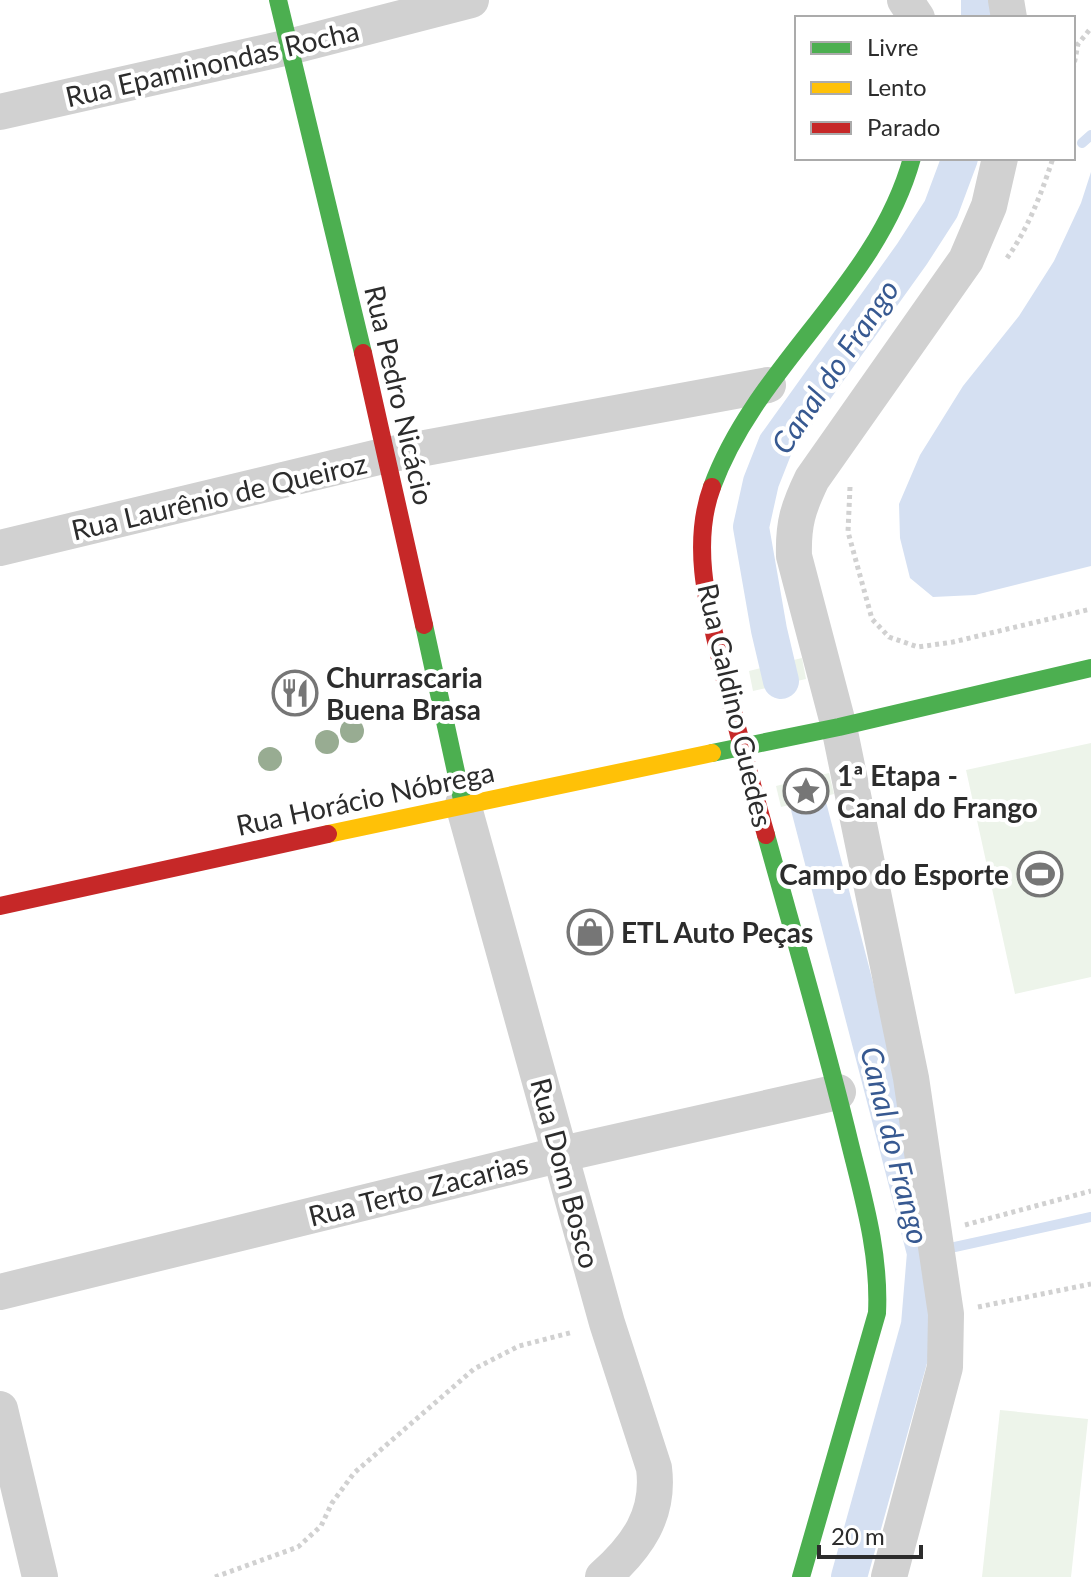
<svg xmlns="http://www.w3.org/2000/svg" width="1091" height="1577" viewBox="0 0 1091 1577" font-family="Lato,sans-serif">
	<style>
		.grass { fill: #edf4ea }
		.water { fill: #d5e0f2 }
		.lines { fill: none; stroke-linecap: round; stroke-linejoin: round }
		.stream { stroke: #d5e0f2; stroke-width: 10 }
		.canal { stroke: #d5e0f2; stroke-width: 36 }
		.path { stroke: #d1d1d1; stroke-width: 5; stroke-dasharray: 4 4; stroke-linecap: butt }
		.street { stroke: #d1d1d1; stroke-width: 36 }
		.fast { stroke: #4caf50; stroke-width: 18 }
		.slow { stroke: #ffc107; stroke-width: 18 }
		.jam { stroke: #c62828; stroke-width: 18 }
		.tree { fill: #98ac92 }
		.labels { text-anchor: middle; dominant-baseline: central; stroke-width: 8; stroke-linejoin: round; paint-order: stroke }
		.street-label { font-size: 28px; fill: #2c2c2c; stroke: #fff }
		.poi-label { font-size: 28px; font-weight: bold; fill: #2c2c2c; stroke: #fff; text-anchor: start }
		.water-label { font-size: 30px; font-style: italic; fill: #375991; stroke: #fff }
	</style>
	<rect width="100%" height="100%" fill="#fff"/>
	<g class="grass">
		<path d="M 802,658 L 806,679 L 753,691 L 749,671 Z"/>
		<path d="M 1091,743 L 1091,977 L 1015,994 L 966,770 Z"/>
		<path d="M 829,773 L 834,794 L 781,807 L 776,786 Z"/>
		<path d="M 1000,1410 L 1088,1419 L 1071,1577 L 982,1577 Z"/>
	</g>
	<path class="water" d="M 1091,172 L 1091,566 L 975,595 L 933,597 L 910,578 L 900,538 L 899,504 L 920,455 L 963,386 L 1019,316 L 1054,261 L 1081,203 Z"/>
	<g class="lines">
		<g class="stream">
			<path d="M 1082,143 L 1091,135"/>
			<path d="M 941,1250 L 1091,1217"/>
		</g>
		<g class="canal">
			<path d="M 979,0 L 979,18"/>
			<path d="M 781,681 L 769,630 L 751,527 L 761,482 L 776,444 L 912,254 L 941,209 L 960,158"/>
			<path d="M 809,808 L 925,1253 L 919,1325 L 849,1577"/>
		</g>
		<g class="path">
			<path d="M 1073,70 L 1078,44 L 1091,28"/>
			<path d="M 1007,258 C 1028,229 1042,192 1053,158"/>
			<path d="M 850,487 L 848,532 L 872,619 L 889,637 L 918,647 L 953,642 L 1091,609"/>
			<path d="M 965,1225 L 1091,1191"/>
			<path d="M 978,1307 L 1091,1284"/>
			<path d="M 215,1577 L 298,1547 L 321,1526 L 332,1503 L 354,1473 L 474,1369 L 519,1346 L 573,1332"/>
		</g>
		<g class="street">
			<path d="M 905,0 L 917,18"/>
			<path d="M 1006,0 L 1009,18"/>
			<path d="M 0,112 L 289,47 L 471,0"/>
			<path d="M 0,548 L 387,455 L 768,385"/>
			<path d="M 463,804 L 607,1323 L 654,1468 C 660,1515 637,1547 603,1577"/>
			<path d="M 0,1292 L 562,1154 L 838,1092"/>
			<path d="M 0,1409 L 40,1577"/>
			<path d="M 889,1577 L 945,1367 L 946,1314 L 911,1078 L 839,727 L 794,556 C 793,524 798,508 812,479 L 966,260 L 989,206 L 1000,158"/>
		</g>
		<g class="fast">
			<path d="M 278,0 L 363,353"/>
			<path d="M 712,487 C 757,364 877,286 912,158"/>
			<path d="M 424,625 L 463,804"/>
			<path d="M 712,753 L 839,727 L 1091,668"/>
			<path d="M 766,835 C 794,936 824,1037 849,1140 C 863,1197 880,1253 877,1313 L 801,1577"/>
		</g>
		<path class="slow" d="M 328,834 L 712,753"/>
		<g class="jam">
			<path d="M 363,353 L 424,625"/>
			<path d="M 712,487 C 689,549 711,618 725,680 C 738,732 751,783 766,835"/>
			<path d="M 0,906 L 328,834"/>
		</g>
	</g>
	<g class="tree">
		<circle cx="352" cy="731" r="12"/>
		<circle cx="327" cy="742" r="12"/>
		<circle cx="270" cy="759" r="12"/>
	</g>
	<defs>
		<g id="restaurant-ring" transform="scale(2.3)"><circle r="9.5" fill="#fff" stroke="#767676" stroke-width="1.5"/><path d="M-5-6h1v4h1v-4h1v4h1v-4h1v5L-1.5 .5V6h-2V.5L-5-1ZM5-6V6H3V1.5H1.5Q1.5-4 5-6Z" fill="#767676"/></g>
		<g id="sight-ring" transform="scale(2.3)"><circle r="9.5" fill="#fff" stroke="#767676" stroke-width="1.5"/><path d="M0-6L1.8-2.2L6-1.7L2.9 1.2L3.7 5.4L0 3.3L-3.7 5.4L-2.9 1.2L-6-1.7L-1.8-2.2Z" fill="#767676"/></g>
		<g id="stadium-ring" transform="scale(2.3)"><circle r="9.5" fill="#fff" stroke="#767676" stroke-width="1.5"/><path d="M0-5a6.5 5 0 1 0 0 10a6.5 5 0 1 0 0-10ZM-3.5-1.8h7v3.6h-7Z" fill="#767676"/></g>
		<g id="shop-ring" transform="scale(2.3)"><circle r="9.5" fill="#fff" stroke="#767676" stroke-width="1.5"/><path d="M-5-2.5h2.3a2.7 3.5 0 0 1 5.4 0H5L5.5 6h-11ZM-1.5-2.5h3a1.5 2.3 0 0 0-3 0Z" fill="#767676"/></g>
	</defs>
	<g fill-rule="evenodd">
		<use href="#restaurant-ring" x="295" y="693"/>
		<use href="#sight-ring" x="806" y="791"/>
		<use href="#stadium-ring" x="1040" y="874"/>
		<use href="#shop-ring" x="590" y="932"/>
	</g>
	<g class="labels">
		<g class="street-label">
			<text transform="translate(212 63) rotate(-13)">Rua Epaminondas Rocha</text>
			<text transform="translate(400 395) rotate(77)">Rua Pedro Nicácio</text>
			<text transform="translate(219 496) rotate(-13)">Rua Laurênio de Queiroz</text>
			<text transform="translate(736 705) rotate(77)">Rua Galdino Guedes</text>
			<text transform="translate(365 798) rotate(-12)">Rua Horácio Nóbrega</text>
			<text transform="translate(566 1173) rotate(75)">Rua Dom Bosco</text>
			<text transform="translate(418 1189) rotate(-14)">Rua Terto Zacarias</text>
		</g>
		<g class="poi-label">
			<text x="326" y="677">Churrascaria<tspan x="326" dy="32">Buena Brasa</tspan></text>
			<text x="837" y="775">1ª Etapa -<tspan x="837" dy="32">Canal do Frango</tspan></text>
			<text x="1009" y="874" text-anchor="end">Campo do Esporte</text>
			<text x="621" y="932">ETL Auto Peças</text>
		</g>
		<g class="water-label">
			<text transform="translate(834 366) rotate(-56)">Canal do Frango</text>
			<text transform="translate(896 1145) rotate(76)">Canal do Frango</text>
		</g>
	</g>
	<rect x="795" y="16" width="280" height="144" fill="#ffffff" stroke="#ababab" stroke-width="2"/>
	<rect x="811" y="42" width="40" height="12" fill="#4caf50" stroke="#ababab" stroke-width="2"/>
	<text x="867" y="56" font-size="24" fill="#2c2c2c">Livre</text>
	<rect x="811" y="82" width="40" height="12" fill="#ffc107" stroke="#ababab" stroke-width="2"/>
	<text x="867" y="96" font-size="24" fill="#2c2c2c">Lento</text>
	<rect x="811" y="122" width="40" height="12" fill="#c62828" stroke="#ababab" stroke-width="2"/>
	<text x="867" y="136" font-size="24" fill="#2c2c2c">Parado</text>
	<path d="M819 1545v12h102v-12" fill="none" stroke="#2c2c2c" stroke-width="4"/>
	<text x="831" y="1545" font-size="24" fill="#2c2c2c" stroke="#ffffff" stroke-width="6" paint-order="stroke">20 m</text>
</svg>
